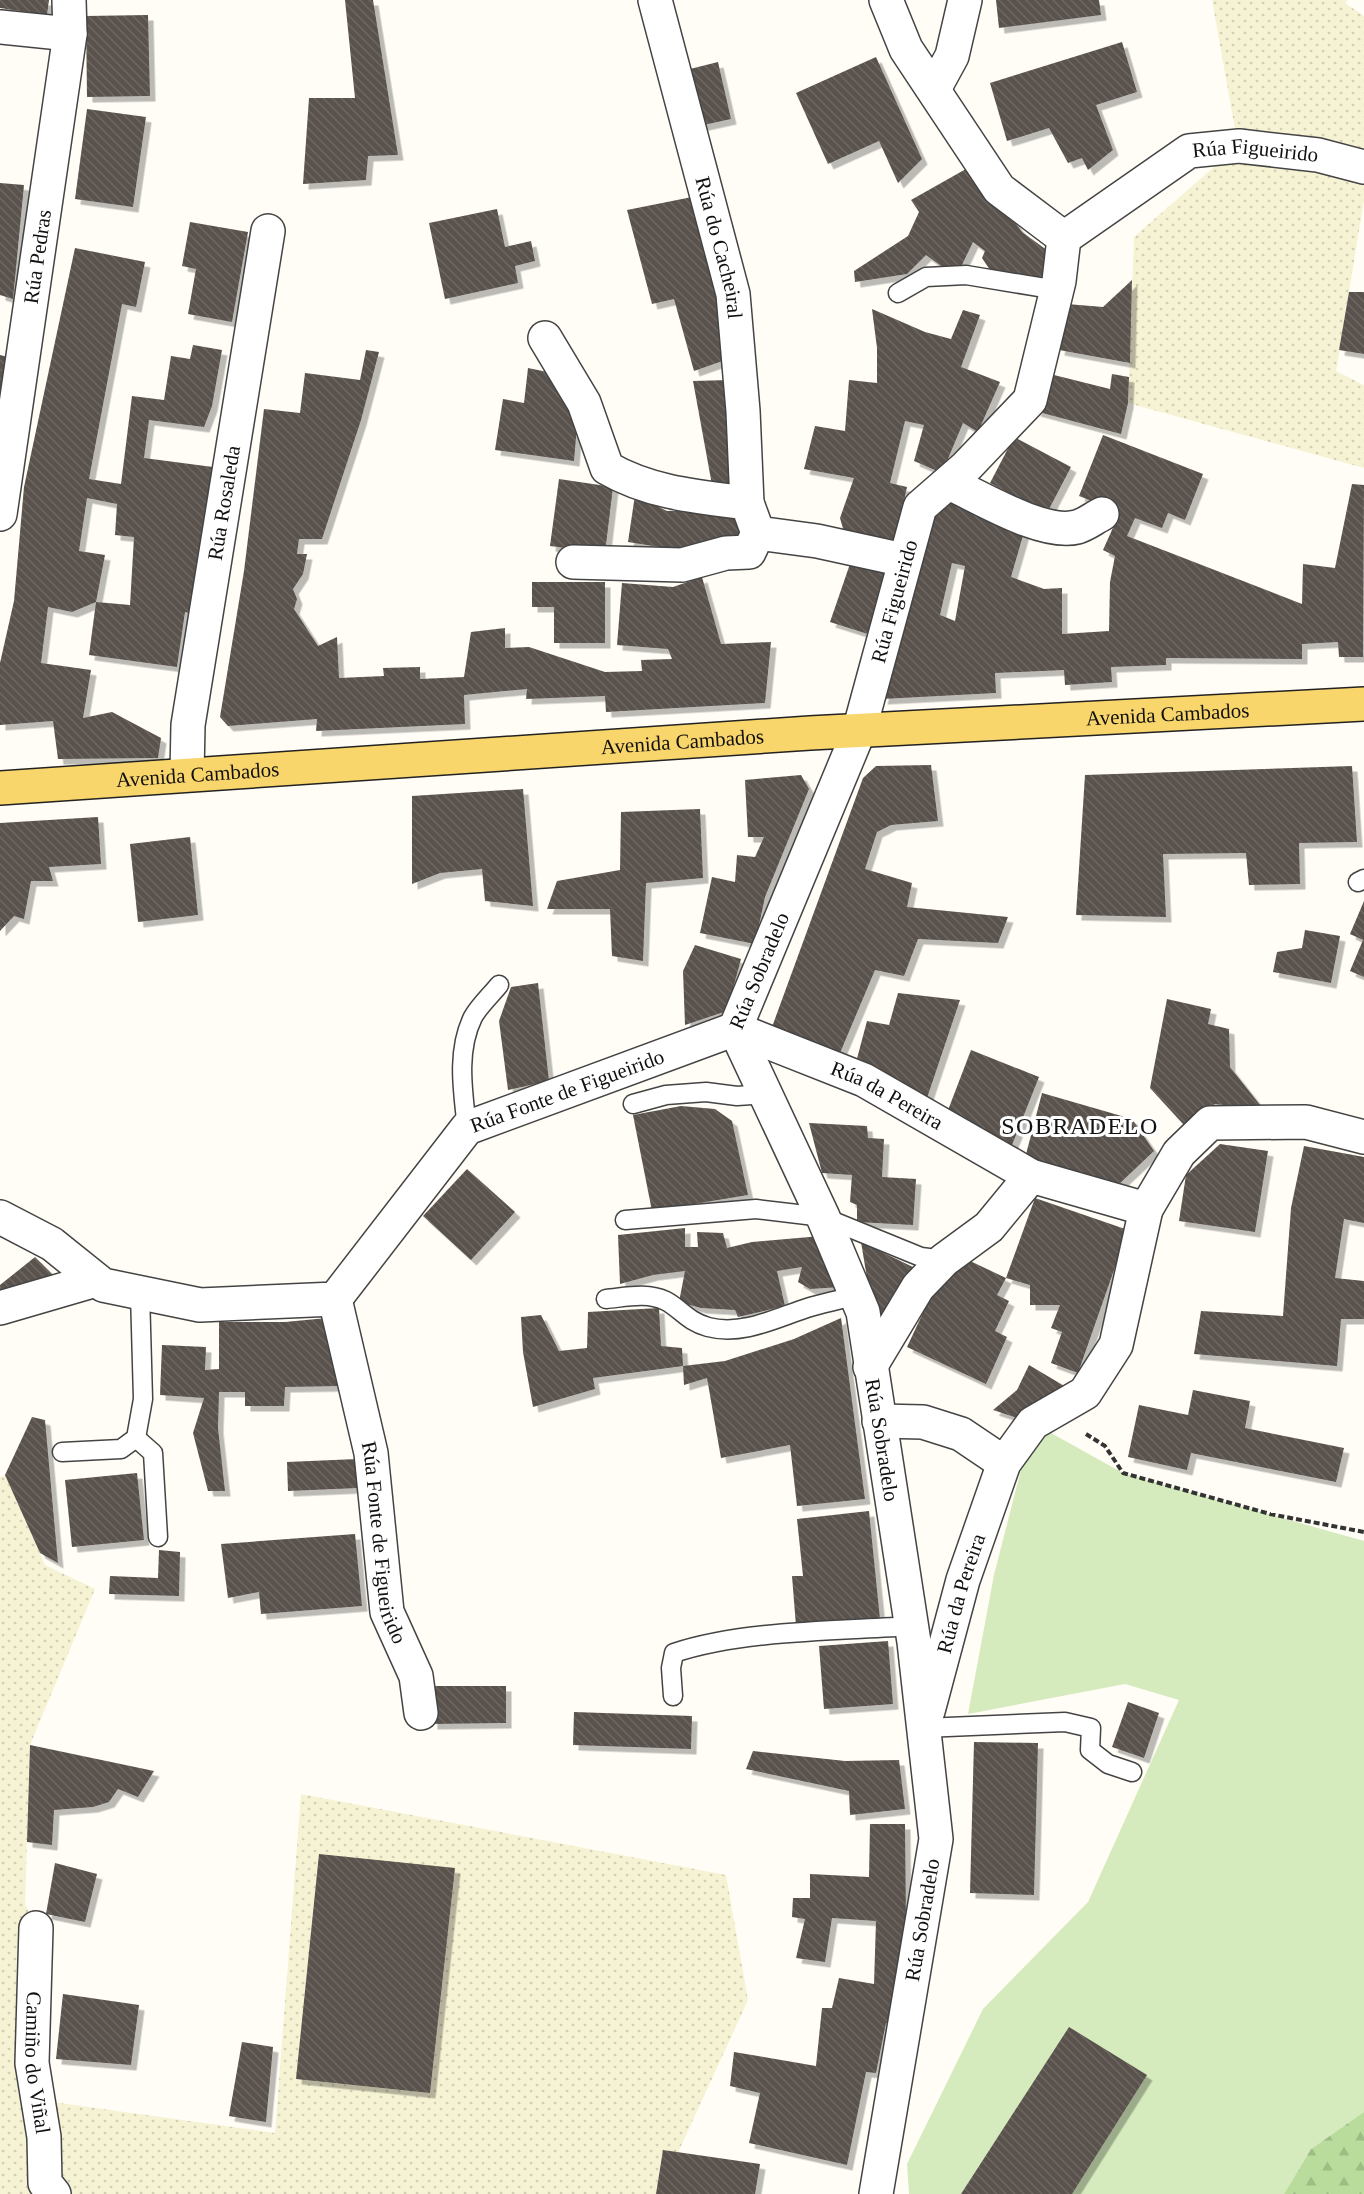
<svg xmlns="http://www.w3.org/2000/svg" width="1364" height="2194" viewBox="0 0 1364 2194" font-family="'Times New Roman',serif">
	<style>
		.farmland { fill: url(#farmland-dots) }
		.grass { fill: #d5ebbd }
		.forest { fill: url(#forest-firs) }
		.building { fill: url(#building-back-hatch); fill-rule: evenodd; filter: url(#shadow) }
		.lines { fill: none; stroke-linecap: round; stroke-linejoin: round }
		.service-casing { stroke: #444; stroke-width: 21 }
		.minor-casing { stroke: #444; stroke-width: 36 }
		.primary-casing { stroke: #222; stroke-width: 36 }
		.path { stroke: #333; stroke-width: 4; stroke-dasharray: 6 3; stroke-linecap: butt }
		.service { stroke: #fff; stroke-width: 18 }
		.minor { stroke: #fff; stroke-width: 33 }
		.primary { stroke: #f9d66b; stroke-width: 33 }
		.labels { text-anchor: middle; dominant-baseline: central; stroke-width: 6; stroke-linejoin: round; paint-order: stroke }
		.street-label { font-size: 21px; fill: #111; stroke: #fff }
		.quarter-label { font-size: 24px; letter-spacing: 1.5px; fill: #111; stroke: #fff }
	</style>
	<defs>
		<pattern id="farmland-dots" width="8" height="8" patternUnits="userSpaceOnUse" patternTransform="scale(1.5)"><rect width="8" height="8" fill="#f6f3d4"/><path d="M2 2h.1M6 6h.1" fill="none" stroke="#d2cfb5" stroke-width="1.8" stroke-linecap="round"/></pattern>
		<pattern id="forest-firs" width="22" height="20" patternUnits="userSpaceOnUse" patternTransform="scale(1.5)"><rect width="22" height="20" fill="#b9dc9c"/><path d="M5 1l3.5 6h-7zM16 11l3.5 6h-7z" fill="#9ebc85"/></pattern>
		<pattern id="building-back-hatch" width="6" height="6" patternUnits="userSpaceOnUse" patternTransform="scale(1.5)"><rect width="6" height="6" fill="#5a524d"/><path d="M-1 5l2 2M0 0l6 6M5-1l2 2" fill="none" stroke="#6d6662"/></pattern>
		<filter id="shadow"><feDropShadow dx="5.5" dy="5.5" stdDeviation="0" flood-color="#0004"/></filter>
	</defs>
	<rect width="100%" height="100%" fill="#fffdf5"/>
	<g class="farmland">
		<path d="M 1212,0 L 1347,0 L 1345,3 L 1364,16 L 1364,200 L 1336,371 L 1364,385 L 1364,468 L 1128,403 L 1134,237 L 1238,146 Z"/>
		<path d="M 5,1475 L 45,1565 L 95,1589 L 30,1745 L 25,1904 L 36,1928 L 38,2100 L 275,2133 L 301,1794 L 726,1875 L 748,2000 L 659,2194 L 0,2194 L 0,1477 Z"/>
	</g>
	<path class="grass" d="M 1033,1423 L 1123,1473 L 1364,1541 L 1364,2112 L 1311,2149 L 1284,2194 L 909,2194 L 907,2164 L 983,2009 L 1088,1902 L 1179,1700 L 1125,1684 L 968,1714 L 994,1575 Z"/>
	<path class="forest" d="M 1364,2112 L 1364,2194 L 1284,2194 L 1311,2149 Z"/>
	<g class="building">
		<path d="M 0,0 L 49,0 L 47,15 L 0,8 Z"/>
		<path d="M 345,0 L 373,0 L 398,155 L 368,156 L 366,180 L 303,184 L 309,98 L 355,98 Z"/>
		<path d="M 996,0 L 1099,0 L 1101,15 L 999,28 Z"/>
		<path d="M 148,15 L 150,96 L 87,97 L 86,16 Z"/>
		<path d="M 1122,42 L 1137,92 L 1096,105 L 1113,150 L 1088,170 L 1082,158 L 1068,163 L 1049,128 L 1007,141 L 990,83 Z"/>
		<path d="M 876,57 L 922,159 L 898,183 L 879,141 L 828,164 L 796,93 Z"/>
		<path d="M 718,62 L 731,119 L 699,126 L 686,70 Z"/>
		<path d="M 87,109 L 146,117 L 133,207 L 75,199 Z"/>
		<path d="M 973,165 L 1022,232 L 1055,256 L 1042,278 L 990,270 L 982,258 L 985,251 L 973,242 L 961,267 L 944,268 L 926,255 L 907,274 L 855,282 L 854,271 L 908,236 L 919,212 L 911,200 Z"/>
		<path d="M 0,183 L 24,185 L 13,299 L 0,295 Z"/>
		<path d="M 692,197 L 717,288 L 731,358 L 694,371 L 674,299 L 652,304 L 627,210 Z"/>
		<path d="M 497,209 L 505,247 L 531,241 L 535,261 L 515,266 L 518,283 L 445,299 L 429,223 Z"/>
		<path d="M 190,222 L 248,232 L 232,322 L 188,314 L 196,269 L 182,266 Z"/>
		<path d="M 75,248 L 145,262 L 136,307 L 122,304 L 89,479 L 121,484 L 132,396 L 164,400 L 171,356 L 190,359 L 193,345 L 222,350 L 212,406 L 204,427 L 149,420 L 144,458 L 213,467 L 193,614 L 185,612 L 177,667 L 89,655 L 96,602 L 72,612 L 48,607 L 41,663 L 91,670 L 83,718 L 112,712 L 161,738 L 158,758 L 58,759 L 53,721 L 0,725 L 0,663 L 14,601 L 24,487 ZM 87,498 L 117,504 L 115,535 L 134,537 L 130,605 L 96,602 L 105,555 L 79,551 Z"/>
		<path d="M 1132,280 L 1130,363 L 1059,350 L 1067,304 L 1103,307 Z"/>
		<path d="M 1349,292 L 1364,292 L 1364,354 L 1339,350 Z"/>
		<path d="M 872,309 L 925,332 L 951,339 L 963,310 L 980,315 L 961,367 L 1000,382 L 978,432 L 963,423 L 942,473 L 914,461 L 924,425 L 905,421 L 890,483 L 907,487 L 894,546 L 846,539 L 840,518 L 854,478 L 804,469 L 815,426 L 845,431 L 849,380 L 877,383 L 877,348 Z"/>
		<path d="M 366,350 L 379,352 L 361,420 L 322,539 L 299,539 L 297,554 L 307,554 L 303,574 L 293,589 L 297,599 L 294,609 L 318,646 L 337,637 L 339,678 L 384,676 L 383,668 L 420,667 L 420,679 L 464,677 L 471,632 L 505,628 L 505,648 L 529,647 L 605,672 L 642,671 L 641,660 L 672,659 L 668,649 L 617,645 L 622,583 L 673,587 L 702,577 L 721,644 L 771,642 L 765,703 L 606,712 L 605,696 L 526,699 L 527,689 L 464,695 L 465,724 L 316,731 L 317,719 L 228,726 L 220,717 L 244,571 L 264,409 L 300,413 L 305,373 L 360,380 Z"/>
		<path d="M 0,355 L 12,358 L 1,395 L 0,395 Z"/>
		<path d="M 528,368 L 557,374 L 578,414 L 574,461 L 495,450 L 503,399 L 524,403 Z"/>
		<path d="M 1112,374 L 1129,377 L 1128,403 L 1121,434 L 1035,411 L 1054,375 L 1110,389 Z"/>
		<path d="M 730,380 L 735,488 L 712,485 L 693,381 Z"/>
		<path d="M 1103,435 L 1203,474 L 1185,520 L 1168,513 L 1162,528 L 1135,518 L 1127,536 L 1302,604 L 1303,564 L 1335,568 L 1352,484 L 1364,485 L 1363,657 L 1339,657 L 1338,642 L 1302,644 L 1302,659 L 1166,658 L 1166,665 L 1111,667 L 1112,682 L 1065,685 L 1064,670 L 995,673 L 996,693 L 882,699 L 929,524 L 946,500 L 1024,532 L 1011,577 L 1044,589 L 1062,588 L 1062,634 L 1109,631 L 1110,582 L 1115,556 L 1103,550 L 1120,512 L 1079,496 ZM 952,563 L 965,566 L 955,621 L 940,615 Z"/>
		<path d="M 1014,437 L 1071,467 L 1047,513 L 990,483 Z"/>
		<path d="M 559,479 L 613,487 L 605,553 L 550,546 Z"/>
		<path d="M 635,495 L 667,511 L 717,509 L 738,514 L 746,534 L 697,553 L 628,542 Z"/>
		<path d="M 852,558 L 890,567 L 871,635 L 830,622 Z"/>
		<path d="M 532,582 L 605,582 L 605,643 L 554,643 L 554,607 L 532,607 Z"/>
		<path d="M 931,765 L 938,821 L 891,825 L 877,832 L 865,869 L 912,883 L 907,907 L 1008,917 L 998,943 L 918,939 L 904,976 L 875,970 L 840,1053 L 772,1027 L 863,778 L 876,766 Z"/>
		<path d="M 1352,766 L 1357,842 L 1299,843 L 1300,884 L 1249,885 L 1246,853 L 1163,854 L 1166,917 L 1076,915 L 1085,775 Z"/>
		<path d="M 801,775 L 809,789 L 765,897 L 755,944 L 700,933 L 712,877 L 735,882 L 737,855 L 755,857 L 764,837 L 748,837 L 745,780 Z"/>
		<path d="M 523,789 L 533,906 L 485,901 L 482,869 L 440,873 L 412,884 L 412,796 Z"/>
		<path d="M 700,809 L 703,878 L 646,883 L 643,961 L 612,956 L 610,909 L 547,909 L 557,881 L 620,870 L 621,812 Z"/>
		<path d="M 98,817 L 101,864 L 49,867 L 53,881 L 31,881 L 24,919 L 14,916 L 0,931 L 0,823 Z"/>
		<path d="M 190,837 L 198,915 L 138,922 L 130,844 Z"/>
		<path d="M 1364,901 L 1364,977 L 1350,971 L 1363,940 L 1350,934 Z"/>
		<path d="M 1305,930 L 1340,936 L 1331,983 L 1273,972 L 1277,952 L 1302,948 Z"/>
		<path d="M 695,945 L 741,959 L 727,1011 L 685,1025 L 683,971 Z"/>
		<path d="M 538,983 L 549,1081 L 508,1090 L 499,1021 L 511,987 Z"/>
		<path d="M 898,993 L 960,1000 L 926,1101 L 855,1066 L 867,1021 L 889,1025 Z"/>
		<path d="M 1167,999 L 1211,1009 L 1208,1024 L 1229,1029 L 1230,1067 L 1264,1110 L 1215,1104 L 1184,1125 L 1150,1088 Z"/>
		<path d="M 971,1050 L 1039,1077 L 1012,1145 L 945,1118 Z"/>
		<path d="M 1042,1093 L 1132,1119 L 1154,1151 L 1117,1186 L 1024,1162 Z"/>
		<path d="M 681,1106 L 715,1109 L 732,1121 L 748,1195 L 652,1211 L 633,1115 Z"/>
		<path d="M 809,1123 L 867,1126 L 868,1138 L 884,1139 L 882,1177 L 916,1179 L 913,1225 L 857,1222 L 857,1205 L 850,1202 L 852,1175 L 822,1173 Z"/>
		<path d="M 1220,1144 L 1268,1151 L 1255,1232 L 1179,1221 L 1186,1175 Z"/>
		<path d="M 1304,1146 L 1364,1157 L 1364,1223 L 1344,1219 L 1335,1278 L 1364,1281 L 1364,1319 L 1341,1319 L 1337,1366 L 1194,1354 L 1201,1311 L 1283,1316 L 1291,1208 Z"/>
		<path d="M 467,1169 L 515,1212 L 471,1260 L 423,1216 Z"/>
		<path d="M 1035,1198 L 1128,1230 L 1078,1373 L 1051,1363 L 1062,1332 L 1051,1328 L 1060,1305 L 1030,1305 L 1030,1285 L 1006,1278 Z"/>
		<path d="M 685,1228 L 685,1247 L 698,1247 L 697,1232 L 723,1233 L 727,1248 L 752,1242 L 821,1236 L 841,1287 L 810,1289 L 798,1282 L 802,1267 L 777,1271 L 785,1306 L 738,1317 L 735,1310 L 701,1308 L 679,1302 L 685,1271 L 653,1275 L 620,1284 L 618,1235 Z"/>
		<path d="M 861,1242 L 915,1268 L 875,1326 Z"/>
		<path d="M 35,1257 L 54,1276 L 0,1297 L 0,1285 Z"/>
		<path d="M 968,1260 L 1006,1278 L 997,1295 L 1009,1301 L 995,1331 L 1007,1337 L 986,1384 L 907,1347 L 935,1287 Z"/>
		<path d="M 659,1308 L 661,1346 L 682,1348 L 683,1366 L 725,1361 L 794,1339 L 841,1318 L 865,1499 L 797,1506 L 790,1445 L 721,1458 L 707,1378 L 684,1385 L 683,1366 L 593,1378 L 595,1389 L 533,1407 L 523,1352 L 521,1317 L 541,1315 L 559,1351 L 587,1348 L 588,1312 Z"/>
		<path d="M 327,1318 L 342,1386 L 285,1387 L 284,1406 L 245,1406 L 245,1392 L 219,1392 L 218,1428 L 225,1491 L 208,1491 L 193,1433 L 204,1398 L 160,1395 L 162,1345 L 206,1347 L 205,1370 L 219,1369 L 219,1322 L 285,1322 Z"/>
		<path d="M 1029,1365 L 1066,1387 L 1020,1419 L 993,1410 L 1017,1390 Z"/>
		<path d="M 1193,1390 L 1250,1401 L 1245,1428 L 1344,1448 L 1336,1482 L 1191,1453 L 1187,1470 L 1128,1457 L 1139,1405 L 1188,1415 Z"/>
		<path d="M 32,1417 L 45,1420 L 58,1563 L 40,1553 L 5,1475 Z"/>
		<path d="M 357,1459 L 358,1488 L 288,1491 L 287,1462 Z"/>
		<path d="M 137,1473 L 144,1540 L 72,1547 L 65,1480 Z"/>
		<path d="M 869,1511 L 880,1619 L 796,1626 L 792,1576 L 803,1576 L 797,1519 Z"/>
		<path d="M 355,1534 L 362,1606 L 261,1614 L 259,1592 L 228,1598 L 221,1544 Z"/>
		<path d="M 159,1550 L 180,1552 L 179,1596 L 109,1594 L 110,1576 L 158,1578 Z"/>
		<path d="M 888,1641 L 893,1704 L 824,1709 L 819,1646 Z"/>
		<path d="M 431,1686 L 506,1686 L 506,1723 L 432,1724 Z"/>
		<path d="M 1128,1702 L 1159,1713 L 1144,1758 L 1112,1747 Z"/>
		<path d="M 574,1712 L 692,1716 L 691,1749 L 573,1745 Z"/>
		<path d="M 974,1742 L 1038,1743 L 1034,1895 L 970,1893 Z"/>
		<path d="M 30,1745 L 154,1771 L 138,1797 L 118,1789 L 109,1802 L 93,1807 L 54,1810 L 52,1845 L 27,1842 Z"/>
		<path d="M 753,1751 L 845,1761 L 899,1760 L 905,1809 L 850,1815 L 849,1791 L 746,1769 Z"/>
		<path d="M 870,1824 L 905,1824 L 906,1924 L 896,2022 L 886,2023 L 876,2073 L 866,2072 L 847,2165 L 749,2143 L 760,2093 L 730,2086 L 734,2052 L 816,2066 L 822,2008 L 832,2008 L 839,1978 L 874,1984 L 876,1921 L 832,1918 L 825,1962 L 796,1958 L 805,1919 L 792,1917 L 793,1898 L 810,1898 L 810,1874 L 869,1877 Z"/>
		<path d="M 319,1854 L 455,1868 L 430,2093 L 296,2079 Z"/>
		<path d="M 55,1863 L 97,1874 L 85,1922 L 46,1914 Z"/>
		<path d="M 63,1994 L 139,2005 L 131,2065 L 56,2059 Z"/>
		<path d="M 1069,2027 L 1147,2075 L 1072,2194 L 961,2194 Z"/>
		<path d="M 242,2042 L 273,2047 L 266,2122 L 229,2116 Z"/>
		<path d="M 663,2150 L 760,2164 L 755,2194 L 656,2194 Z"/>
	</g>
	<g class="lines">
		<g class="service-casing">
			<g id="service">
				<path d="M 898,293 L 926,277 L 966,275 L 1057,290"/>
				<path d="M 1358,882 L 1364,879"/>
				<path d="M 633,1104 L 666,1095 L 706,1092 L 737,1096 L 766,1094"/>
				<path d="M 467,1128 C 463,1092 456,1051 473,1017 C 479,1006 491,995 499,985"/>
				<path d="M 625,1220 L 756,1209 L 823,1217 L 921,1257 L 944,1260"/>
				<path d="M 606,1299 C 627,1297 647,1292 666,1301 C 681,1309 687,1321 708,1327 C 742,1336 776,1318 807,1308 C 823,1303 840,1300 856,1295"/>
				<path d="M 136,1438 L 153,1453 L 158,1537"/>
				<path d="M 62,1452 L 121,1449 L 136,1438 L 143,1399 L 140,1293"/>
				<path d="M 673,1696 L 671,1668 L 674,1653 C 743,1630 838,1631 911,1626"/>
				<path d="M 924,1728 L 1065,1722 L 1091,1728 L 1090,1750 L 1108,1764 L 1132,1772"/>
			</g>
		</g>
		<g class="minor-casing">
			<g id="minor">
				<path id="s1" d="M 655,0 L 733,294 L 743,411 L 747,503"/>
				<path d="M 0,27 L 70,34"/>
				<path d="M 934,89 L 952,56 L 965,0"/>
				<path id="s2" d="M 1064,238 L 1189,151 L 1239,146 L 1318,155 L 1364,167"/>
				<path d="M 545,338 L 584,403 L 607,468 C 650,493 699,497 747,503 L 758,533 L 817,541 L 904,560"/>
				<path d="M 949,483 C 980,497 1043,536 1077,527 C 1085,525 1094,518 1102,514"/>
				<path id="s3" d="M 0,514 L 70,34 L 69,0"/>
				<path d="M 573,562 L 682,565 L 726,553 L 749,552 L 758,533"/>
				<path id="s4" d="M 187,774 L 188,725 L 268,231"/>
				<path id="s5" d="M 0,1217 L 52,1244 L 103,1285 L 200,1305 L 335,1299 L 467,1128 L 735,1029 L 864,1080 L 1031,1176 L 1146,1209 L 1179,1153 L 1210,1123 L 1306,1122 L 1364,1137"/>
				<path id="s6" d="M 335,1299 L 371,1453 L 387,1612 L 416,1676 L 421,1713"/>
				<path d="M 0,1308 L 96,1280"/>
				<path d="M 870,1367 L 918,1287 L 944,1260 L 989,1227 L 1031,1176"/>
				<path d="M 879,1421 L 923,1422 L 961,1434 L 1004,1463"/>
				<path id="s7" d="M 928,1711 L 963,1580 L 1004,1463 L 1033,1423 L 1085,1393 L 1116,1345 L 1146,1209"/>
				<path id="s8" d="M 36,1928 L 32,2063 L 44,2137 L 45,2183 L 54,2194"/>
				<path id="s9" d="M 876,2194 L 936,1839 L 914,1642 L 863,1312 L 823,1217 L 735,1029 L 859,731 L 920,507 L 966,467 L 1030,400 L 1059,281 L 1064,238 L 999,189 L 906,49 L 886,0"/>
			</g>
		</g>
		<g class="primary-casing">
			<g id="primary">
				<path id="s10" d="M 0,788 L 810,733 L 1364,704"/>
			</g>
		</g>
		<path class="path" d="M 1086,1434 L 1105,1446 L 1123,1473 L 1270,1514 L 1364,1532"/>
		<use href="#service" class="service"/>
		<use href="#minor" class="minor"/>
		<use href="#primary" class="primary"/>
	</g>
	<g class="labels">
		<g class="street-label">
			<text stroke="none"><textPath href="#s2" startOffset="219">Rúa Figueirido</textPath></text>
			<text stroke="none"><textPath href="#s1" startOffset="256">Rúa do Cacheiral</textPath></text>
			<text stroke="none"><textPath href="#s3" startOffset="260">Rúa Pedras</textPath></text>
			<text stroke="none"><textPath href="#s4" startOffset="274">Rúa Rosaleda</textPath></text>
			<text stroke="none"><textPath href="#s9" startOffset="1660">Rúa Figueirido</textPath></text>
			<text stroke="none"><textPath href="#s10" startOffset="1170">Avenida Cambados</textPath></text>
			<text stroke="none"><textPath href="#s10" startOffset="684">Avenida Cambados</textPath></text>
			<text stroke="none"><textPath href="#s10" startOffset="198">Avenida Cambados</textPath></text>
			<text stroke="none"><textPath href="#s9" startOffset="1266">Rúa Sobradelo</textPath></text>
			<text stroke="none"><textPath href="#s5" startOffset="681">Rúa Fonte de Figueirido</textPath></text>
			<text stroke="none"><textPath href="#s5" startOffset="1026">Rúa da Pereira</textPath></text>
			<text transform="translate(882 1440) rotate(81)">Rúa Sobradelo</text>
			<text stroke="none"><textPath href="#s6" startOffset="249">Rúa Fonte de Figueirido</textPath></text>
			<text stroke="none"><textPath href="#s7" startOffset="122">Rúa da Pereira</textPath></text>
			<text stroke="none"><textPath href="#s9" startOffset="278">Rúa Sobradelo</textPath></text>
			<text stroke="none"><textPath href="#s8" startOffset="135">Camiño do Viñal</textPath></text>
		</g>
		<g class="quarter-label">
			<text x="1080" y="1126">SOBRADELO</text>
		</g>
	</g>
</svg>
